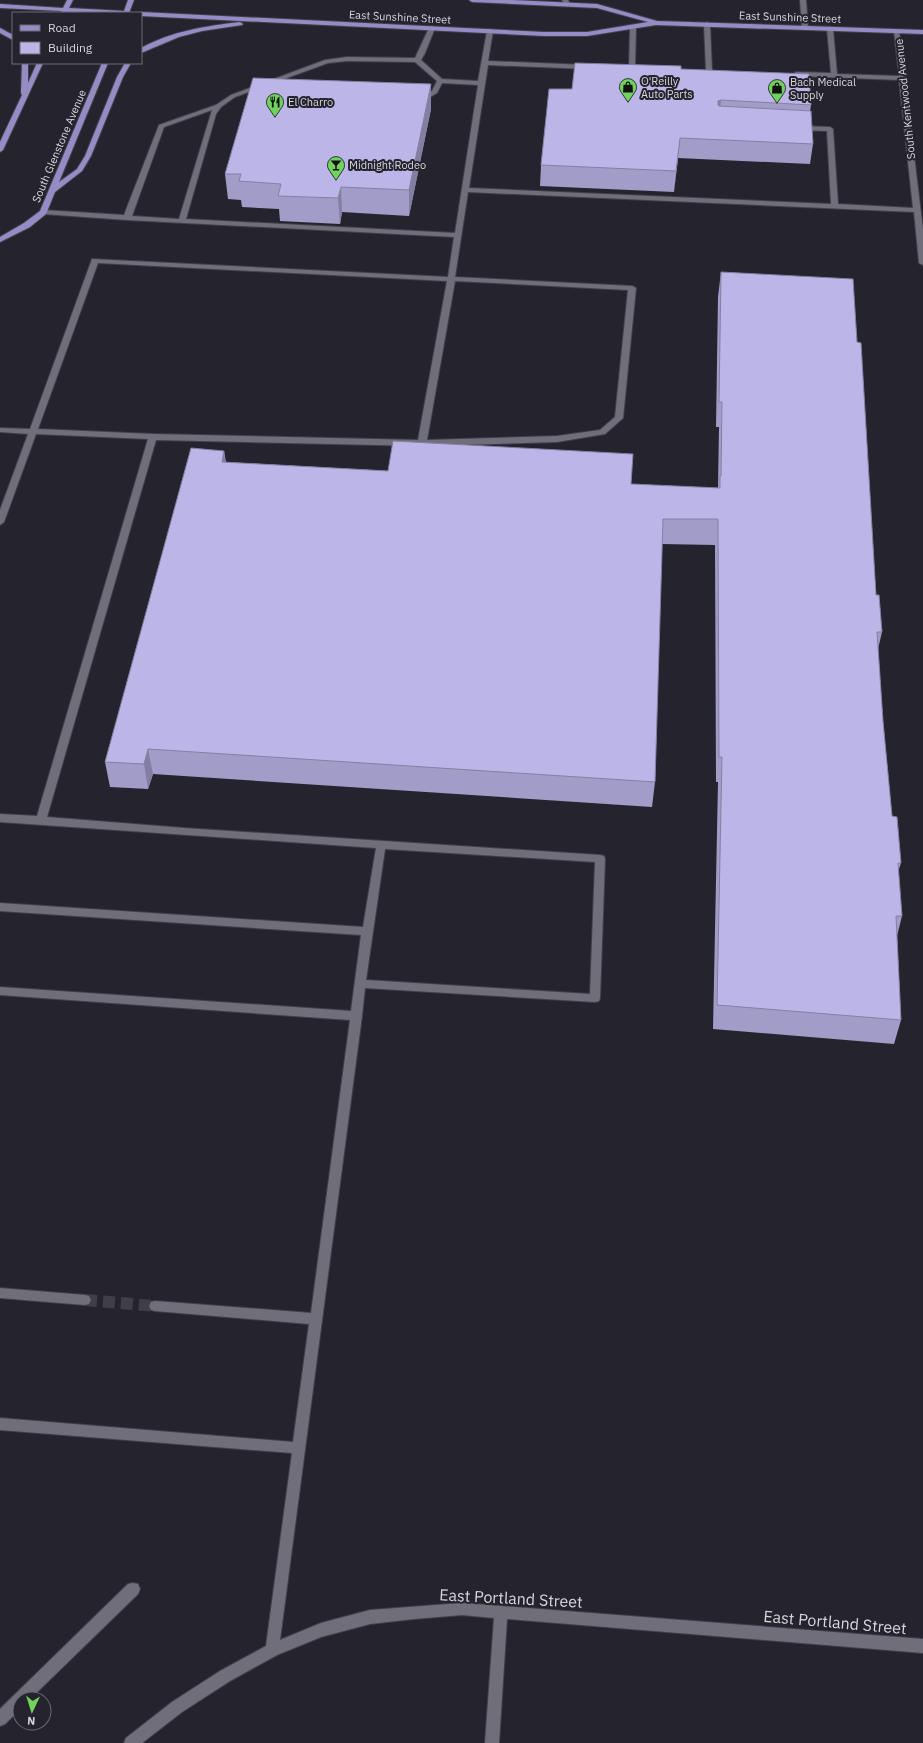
<svg xmlns="http://www.w3.org/2000/svg" width="923" height="1743" viewBox="0 0 923 1743" font-family="'IBM Plex Sans',sans-serif">
	<style>
		.lines { fill: none; stroke-linecap: round; stroke-linejoin: round }
		.minor-tunnel { stroke: #403f48; stroke-width: 12; stroke-dasharray: 12 6; stroke-linecap: butt }
		.minor-casing { stroke: #42414a; stroke-width: 2 }
		.major-casing { stroke: #42414a; stroke-width: 2 }
		.minor { fill: #6f6e7a; fill-rule: evenodd }
		.major { fill: #958cc6; fill-rule: evenodd }
		.wall { fill: #a29dc8 }
		.shaded-wall { fill: #847fa2 }
		.building { fill: #bcb6e8; stroke: #847fa2 }
		.labels { text-anchor: middle; dominant-baseline: central; stroke-width: 4; stroke-linejoin: round; paint-order: stroke }
		.far-street-label { font-size: 11px; fill: #d7d6dd; stroke: #25242e }
		.far-poi-label { font-size: 11px; fill: #d7d6dd; stroke: #25242e; text-anchor: start }
		.near-street-label { font-size: 16px; fill: #d7d6dd; stroke: #25242e }
	</style>
	<rect width="100%" height="100%" fill="#25242e"/>
	<g class="lines">
		<path class="minor-tunnel" d="M 85,1300 L 155,1306"/>
		<g class="minor-casing">
			<g id="minor">
				<path d="M 562,0 L 568,0 L 570,4 L 565,5 Z"/>
				<path d="M 800,0 L 806,0 L 808,28 L 805,30 L 802,28 Z"/>
				<path d="M 707,22 L 710,24 L 712,71 L 709,73 L 706,71 L 704,24 Z"/>
				<path d="M 633,25 L 636,27 L 635,68 L 632,70 L 629,68 L 630,27 Z"/>
				<path d="M 432,26 L 435,28 L 425,53 L 421,60 L 442,79 L 478,81 L 487,31 L 490,29 L 493,31 L 488,61 L 588,65 L 591,67 L 588,69 L 488,65 L 469,188 L 831,204 L 827,131 L 800,130 L 797,128 L 800,126 L 830,127 L 833,129 L 838,204 L 913,208 L 899,80 L 796,76 L 793,74 L 796,72 L 831,73 L 827,29 L 830,27 L 833,29 L 837,74 L 899,76 L 894,31 L 899,30 L 923,230 L 923,265 L 919,263 L 914,212 L 468,192 L 455,277 L 632,286 L 636,288 L 623,418 L 605,434 L 557,442 L 422,446 L 156,440 L 47,817 L 184,828 L 600,855 L 604,856 L 605,859 L 600,998 L 599,1001 L 595,1002 L 365,988 L 362,1016 L 280,1640 L 321,1623 L 370,1610 L 462,1603 L 923,1639 L 923,1653 L 507,1619 L 499,1743 L 485,1743 L 494,1618 L 462,1615 L 414,1619 L 370,1624 L 321,1637 L 277,1655 L 230,1681 L 182,1712 L 142,1743 L 124,1743 L 126,1738 L 172,1702 L 220,1671 L 266,1646 L 292,1453 L 0,1430 L 0,1418 L 293,1442 L 309,1324 L 155,1311 L 151,1310 L 149,1306 L 151,1302 L 155,1301 L 311,1313 L 350,1020 L 0,995 L 0,987 L 351,1011 L 361,935 L 0,911 L 0,903 L 363,927 L 376,848 L 0,822 L 0,814 L 37,816 L 148,439 L 36,434 L 4,522 L 0,525 L 0,510 L 28,434 L 0,432 L 0,428 L 30,429 L 92,259 L 448,277 L 454,237 L 127,220 L 43,214 L 39,212 L 43,210 L 124,215 L 159,125 L 216,105 L 231,95 L 325,60 L 347,57 L 415,58 L 429,28 ZM 347,61 L 415,62 L 437,81 L 432,91 L 418,100 L 418,102 L 420,103 L 437,93 L 442,83 L 478,85 L 455,233 L 186,219 L 216,114 L 221,107 L 235,97 L 328,63 ZM 212,110 L 179,219 L 132,216 L 164,127 ZM 98,263 L 447,281 L 418,440 L 153,434 L 38,429 ZM 455,281 L 628,290 L 615,417 L 600,430 L 557,436 L 427,440 ZM 385,849 L 595,862 L 590,994 L 366,980 Z"/>
				<path d="M 0,1288 L 85,1295 L 89,1296 L 91,1300 L 89,1304 L 85,1305 L 0,1298 Z"/>
				<path d="M 133,1583 L 138,1584 L 140,1589 L 138,1594 L 30,1699 L 20,1699 L 20,1709 L 5,1724 L 0,1726 L 0,1709 L 128,1584 Z"/>
			</g>
		</g>
		<g class="major-casing">
			<g id="major">
				<path d="M 67,0 L 73,0 L 69,8 L 124,11 L 128,0 L 134,0 L 129,13 L 68,12 L 61,13 L 62,11 L 0,8 L 0,4 L 63,8 Z"/>
				<path d="M 469,0 L 512,0 L 597,4 L 657,21 L 923,30 L 923,34 L 656,25 L 587,36 L 544,36 L 141,16 L 141,13 L 139,13 L 141,12 L 544,32 L 587,32 L 648,22 L 597,8 L 472,2 Z"/>
				<path d="M 240,22 L 243,24 L 242,25 L 202,31 L 179,37 L 141,53 L 141,48 C 172,31 206,26 240,22 Z"/>
				<path d="M 0,28 L 13,35 L 13,40 L 0,33 Z"/>
				<path d="M 22,63 L 28,63 L 28,83 L 37,63 L 43,63 L 3,150 L 0,152 L 0,142 L 22,95 L 21,93 Z"/>
				<path d="M 102,63 L 108,63 L 59,182 L 77,169 L 85,156 L 117,77 L 125,63 L 131,63 L 123,77 L 91,156 L 82,171 L 55,192 L 46,214 L 30,227 L 0,242 L 0,237 L 24,223 L 40,211 Z"/>
			</g>
		</g>
		<use href="#minor" class="minor"/>
		<use href="#major" class="major"/>
	</g>
	<g class="wall">
		<path d="M 681,69 L 811,105 L 810,111 L 813,144 L 810,164 L 678,158 L 674,192 L 540,186 L 541,165 L 572,89 Z"/>
		<path d="M 431,84 L 431,109 L 409,216 L 342,212 L 340,224 L 280,221 L 279,209 L 242,207 L 241,200 L 228,199 L 225,174 Z"/>
		<path d="M 721,272 L 857,342 L 876,595 L 882,632 L 878,649 L 883,721 L 892,816 L 901,863 L 898,872 L 902,916 L 897,936 L 901,1020 L 894,1044 L 713,1029 L 718,782 L 716,782 L 715,545 L 662,544 L 655,782 L 652,807 L 153,774 L 148,789 L 110,787 L 105,762 L 224,451 L 226,462 L 631,484 L 718,488 L 719,427 L 716,427 L 718,297 Z"/>
	</g>
	<g class="shaded-wall">
		<path d="M 431,84 L 431,109 L 409,216 L 409,190 Z"/>
		<path d="M 721,100 L 719,120 L 718,105 L 718,101 Z"/>
		<path d="M 680,138 L 678,158 L 674,192 L 676,171 Z"/>
		<path d="M 341,187 L 342,212 L 340,224 L 338,198 Z"/>
		<path d="M 224,451 L 227,476 L 222,462 Z"/>
		<path d="M 148,749 L 153,774 L 148,789 L 144,764 Z"/>
	</g>
	<g class="building">
		<path d="M 575,63 L 681,66 L 681,69 L 809,74 L 811,105 L 721,100 L 718,101 L 718,105 L 719,106 L 811,111 L 813,144 L 680,138 L 676,171 L 541,165 L 549,89 L 572,89 Z"/>
		<path d="M 253,78 L 431,84 L 409,190 L 341,187 L 338,198 L 278,196 L 281,184 L 239,181 L 241,174 L 225,174 Z"/>
		<path d="M 721,272 L 853,279 L 857,342 L 861,343 L 876,595 L 879,595 L 882,632 L 877,632 L 883,721 L 892,816 L 897,817 L 901,863 L 898,863 L 902,916 L 896,916 L 901,1020 L 717,1005 L 722,757 L 719,757 L 718,519 L 663,519 L 655,782 L 148,749 L 144,764 L 105,762 L 191,448 L 224,451 L 222,462 L 388,471 L 393,441 L 633,454 L 631,484 L 720,488 L 720,476 L 721,476 L 722,402 L 719,402 Z"/>
	</g>
	<defs>
		<g id="shop-pin" transform="scale(0.9)"><path d="M0 17L-7.5 6A9.5 9.5 0 1 1 7.5 6Z" fill="#71d35e" stroke="#25242e"/><path d="M-5-2.5h2.3a2.7 3.5 0 0 1 5.4 0H5L5.5 6h-11ZM-1.5-2.5h3a1.5 2.3 0 0 0-3 0Z" fill="#111"/></g>
		<g id="restaurant-pin" transform="scale(0.9)"><path d="M0 17L-7.5 6A9.5 9.5 0 1 1 7.5 6Z" fill="#71d35e" stroke="#25242e"/><path d="M-5-6h1v4h1v-4h1v4h1v-4h1v5L-1.5 .5V6h-2V.5L-5-1ZM5-6V6H3V1.5H1.5Q1.5-4 5-6Z" fill="#111"/></g>
		<g id="bar-pin" transform="scale(0.9)"><path d="M0 17L-7.5 6A9.5 9.5 0 1 1 7.5 6Z" fill="#71d35e" stroke="#25242e"/><path d="M-6-5H6L.8 .8V4.5H3.5V6h-7V4.5H-.8V.8Z" fill="#111"/></g>
	</defs>
	<g fill-rule="evenodd">
		<use href="#shop-pin" x="628" y="87"/>
		<use href="#shop-pin" x="777" y="88"/>
		<use href="#restaurant-pin" x="275" y="102"/>
		<use href="#bar-pin" x="336" y="165"/>
	</g>
	<g class="labels">
		<g class="far-street-label">
			<text transform="translate(400 17) rotate(3)">East Sunshine Street</text>
			<text transform="translate(790 17) rotate(2)">East Sunshine Street</text>
			<text transform="translate(905 99) rotate(-96)">South Kentwood Avenue</text>
			<text transform="translate(59 146) rotate(-67)">South Glenstone Avenue</text>
		</g>
		<g class="far-poi-label">
			<text x="641" y="81">O'Reilly<tspan x="641" dy="13">Auto Parts</tspan></text>
			<text x="790" y="82">Bach Medical<tspan x="790" dy="13">Supply</tspan></text>
			<text x="288" y="102">El Charro</text>
			<text x="349" y="165">Midnight Rodeo</text>
		</g>
		<g class="near-street-label">
			<text transform="translate(511 1598) rotate(3)">East Portland Street</text>
			<text transform="translate(835 1622) rotate(5)">East Portland Street</text>
		</g>
	</g>
	<rect x="12" y="12" width="130" height="52" fill="#25242e" stroke="#6c6b74"/>
	<rect x="20" y="25" width="20" height="6" fill="#958cc6" stroke="#6c6b74"/>
	<text x="48" y="32" font-size="12" fill="#d7d6dd">Road</text>
	<rect x="20" y="42" width="20" height="12" fill="#bcb6e8" stroke="#6c6b74"/>
	<text x="48" y="52" font-size="12" fill="#d7d6dd">Building</text>
	<g transform="translate(32 1711) rotate(184)"><circle r="19" fill="#25242e" stroke="#6c6b74"/>
	<path d="M0-3L7 15L0 10L-7 15Z" fill="#71d35e"/>
	<text y="-6" font-size="11" font-weight="bold" text-anchor="middle" fill="#d7d6dd">N</text>
	</g>
</svg>
